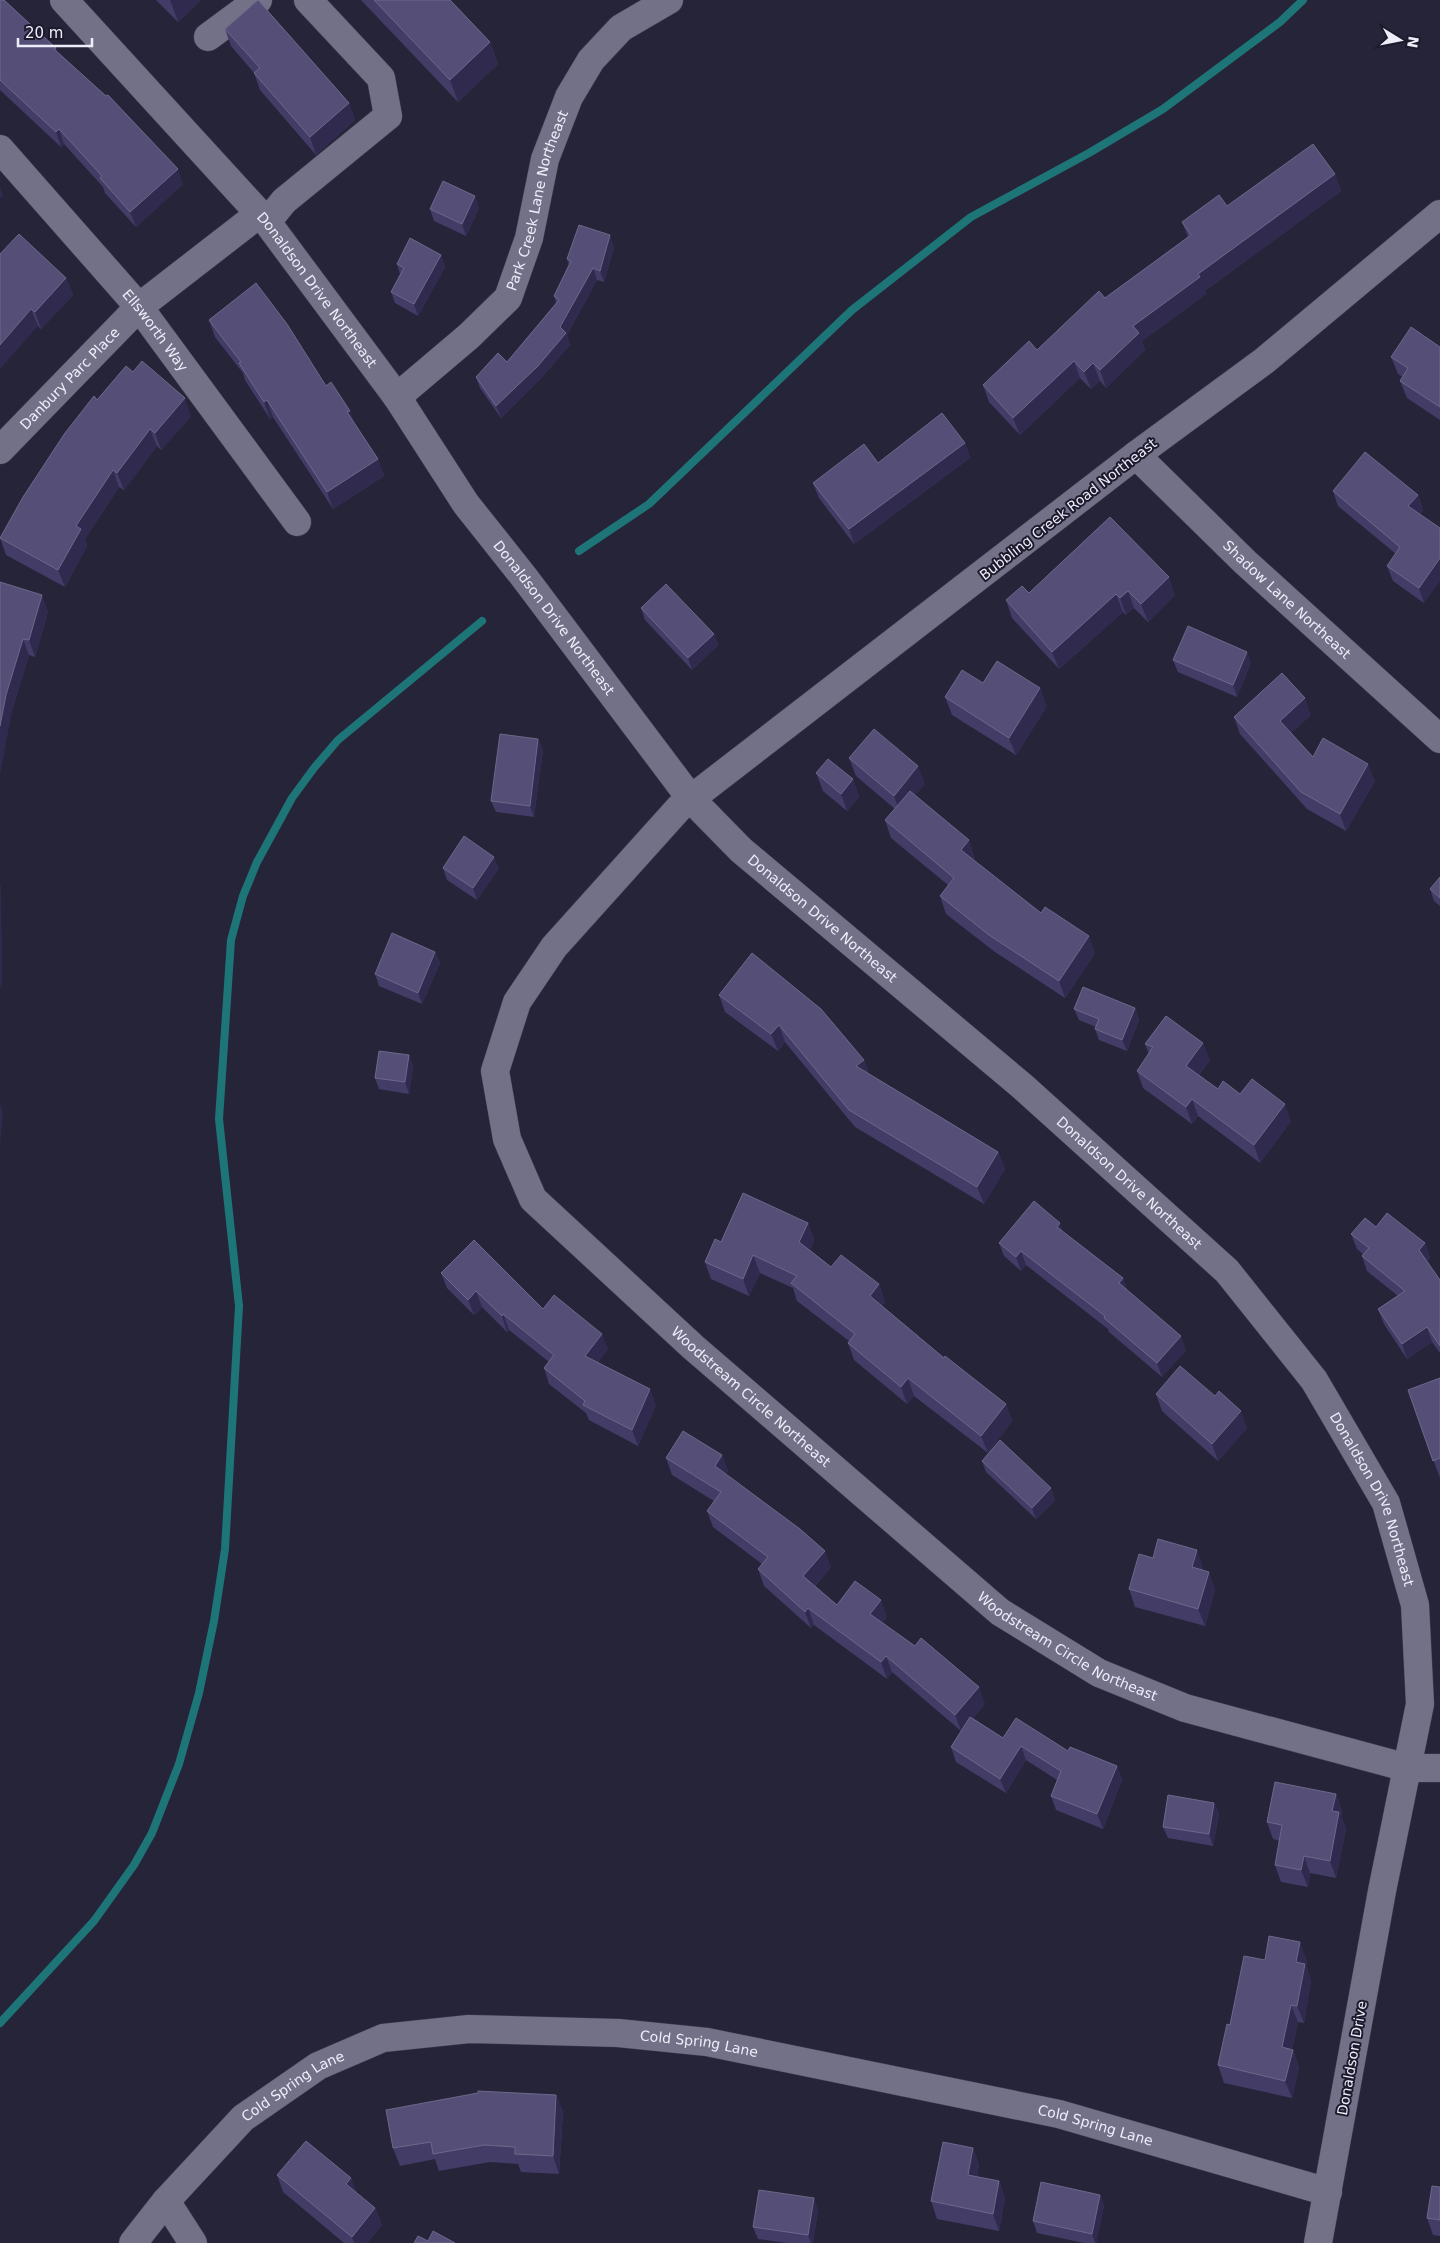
<svg xmlns="http://www.w3.org/2000/svg" width="1440" height="2243" viewBox="0 0 1440 2243" font-family="'DejaVu Sans',sans-serif">
	<style>
		.lines { fill: none; stroke-linecap: round; stroke-linejoin: round }
		.stream { stroke: #1e7578; stroke-width: 8 }
		.minor-casing { stroke: #403e4e; stroke-width: 29 }
		.minor { stroke: #737188; stroke-width: 28 }
		.wall { fill: #433c67 }
		.shaded-wall { fill: #302b4e }
		.building { fill: #554f77; stroke: #6d688b }
		.labels { text-anchor: middle; dominant-baseline: central; stroke-width: 4; stroke-linejoin: round; paint-order: stroke }
		.street-label { font-size: 14px; fill: #eeedfa; stroke: #1d1a2d }
	</style>
	<rect width="100%" height="100%" fill="#262438"/>
	<g class="lines">
		<g class="stream">
			<path d="M 579,551 L 649,504 L 852,310 L 971,217 L 1089,153 L 1163,109 L 1280,22 L 1303,0"/>
			<path d="M 0,2023 L 94,1921 L 134,1865 L 152,1833 L 179,1764 L 199,1693 L 214,1621 L 225,1549 L 239,1306 L 219,1119 L 231,940 L 243,896 L 257,862 L 292,798 L 314,768 L 338,740 L 482,621"/>
		</g>
		<g class="minor-casing">
			<g id="minor">
				<path id="s1" d="M 64,0 L 267,222 L 397,397 L 466,504 L 524,577 L 691,799 L 741,850 L 1022,1086 L 1227,1271 L 1314,1380 L 1386,1503 L 1415,1605 L 1420,1704 L 1382,1891 L 1318,2243"/>
				<path d="M 208,37 L 258,0"/>
				<path id="s2" d="M 0,149 L 139,307 L 297,522"/>
				<path id="s3" d="M 1440,214 L 1264,361 L 1136,455 L 679,808 L 554,947 L 517,1002 L 495,1071 L 507,1139 L 533,1199 L 693,1347 L 1000,1612 L 1099,1673 L 1185,1708 L 1408,1768 L 1440,1768"/>
				<path d="M 267,222 L 284,201 L 388,116 L 381,78 L 308,0"/>
				<path id="s4" d="M 397,397 L 469,336 L 508,298 L 529,238 L 545,159 L 569,97 L 591,60 L 621,28 L 669,0"/>
				<path id="s5" d="M 0,450 L 139,307 L 259,214"/>
				<path id="s6" d="M 1136,455 L 1245,562 L 1440,739"/>
				<path d="M 166,2201 L 193,2243"/>
				<path id="s7" d="M 133,2243 L 166,2201 L 243,2118 L 318,2066 L 383,2038 L 469,2029 L 618,2033 L 707,2042 L 1059,2114 L 1328,2192"/>
			</g>
		</g>
		<use href="#minor" class="minor"/>
	</g>
	<g class="wall">
		<path d="M 0,0 L 56,48 L 57,52 L 183,184 L 136,227 L 105,193 L 103,187 L 64,144 L 61,147 L 0,90 Z"/>
		<path d="M 156,0 L 201,0 L 178,22 Z"/>
		<path d="M 361,0 L 450,0 L 490,42 L 498,64 L 458,102 Z"/>
		<path d="M 225,29 L 349,103 L 355,120 L 316,155 L 260,90 L 254,73 L 231,46 Z"/>
		<path d="M 1335,174 L 1341,191 L 1205,291 L 1206,294 L 1142,341 L 1145,350 L 1106,388 L 1100,381 L 1091,389 L 1080,378 L 1020,435 L 989,402 L 983,385 L 1037,350 L 1105,298 L 1188,237 L 1182,222 L 1227,206 Z"/>
		<path d="M 479,208 L 466,236 L 434,221 L 430,209 Z"/>
		<path d="M 614,247 L 604,282 L 597,280 L 567,335 L 570,345 L 542,377 L 501,418 L 480,388 L 476,377 L 507,362 L 556,303 L 554,296 L 569,265 L 567,259 Z"/>
		<path d="M 0,254 L 66,278 L 73,295 L 41,329 L 38,326 Z"/>
		<path d="M 441,255 L 445,267 L 418,316 L 395,303 L 391,292 L 400,274 L 397,264 Z"/>
		<path d="M 209,320 L 326,386 L 355,424 L 378,459 L 384,476 L 333,509 L 273,417 L 270,419 L 245,380 L 243,373 L 215,337 Z"/>
		<path d="M 1440,347 L 1440,420 L 1407,398 L 1400,381 L 1403,377 L 1398,374 L 1391,357 Z"/>
		<path d="M 97,400 L 191,416 L 161,450 L 157,446 L 124,490 L 119,487 L 85,539 L 87,546 L 65,587 L 6,555 L 0,538 Z"/>
		<path d="M 965,443 L 970,458 L 854,544 L 819,498 L 813,483 L 878,463 Z"/>
		<path d="M 1333,491 L 1418,495 L 1423,510 L 1420,514 L 1424,603 L 1393,581 L 1387,566 L 1396,554 L 1338,506 Z"/>
		<path d="M 1110,517 L 1175,595 L 1148,622 L 1134,608 L 1126,615 L 1123,612 L 1059,669 L 1012,618 L 1006,600 L 1029,593 Z"/>
		<path d="M 0,582 L 48,612 L 35,657 L 29,655 L 12,711 Z"/>
		<path d="M 641,608 L 714,634 L 718,645 L 692,670 L 645,620 Z"/>
		<path d="M 1173,660 L 1251,663 L 1237,697 L 1178,672 Z"/>
		<path d="M 983,683 L 1047,706 L 1016,755 L 952,715 L 945,697 Z"/>
		<path d="M 1311,715 L 1291,733 L 1313,757 L 1375,781 L 1346,831 L 1307,809 L 1240,734 L 1234,717 Z"/>
		<path d="M 538,739 L 543,750 L 534,817 L 496,812 L 491,801 Z"/>
		<path d="M 849,758 L 925,784 L 915,795 L 975,858 L 973,860 L 1041,913 L 1095,953 L 1065,998 L 995,952 L 946,914 L 940,896 L 948,885 L 891,838 L 885,820 L 895,809 L 856,776 Z"/>
		<path d="M 816,773 L 853,779 L 859,797 L 847,811 L 823,791 Z"/>
		<path d="M 443,868 L 499,868 L 477,900 L 447,880 Z"/>
		<path d="M 1440,877 L 1440,906 L 1434,901 L 1430,889 Z"/>
		<path d="M 435,952 L 440,963 L 422,1004 L 379,986 L 375,974 Z"/>
		<path d="M 719,995 L 864,1060 L 869,1074 L 998,1152 L 1005,1169 L 984,1204 L 855,1127 L 785,1042 L 778,1051 L 725,1012 Z"/>
		<path d="M 1135,1008 L 1139,1020 L 1127,1051 L 1099,1040 L 1095,1029 L 1096,1027 L 1079,1020 L 1074,1009 Z"/>
		<path d="M 1145,1044 L 1210,1060 L 1199,1075 L 1218,1089 L 1240,1094 L 1291,1121 L 1260,1163 L 1198,1116 L 1192,1124 L 1143,1088 L 1137,1071 L 1149,1054 Z"/>
		<path d="M 409,1055 L 413,1067 L 409,1094 L 379,1089 L 375,1078 Z"/>
		<path d="M 808,1223 L 814,1240 L 810,1250 L 831,1267 L 879,1284 L 885,1302 L 882,1306 L 944,1358 L 1006,1404 L 1012,1421 L 988,1453 L 914,1396 L 907,1404 L 854,1360 L 848,1343 L 849,1341 L 797,1301 L 793,1288 L 760,1273 L 749,1296 L 711,1279 L 705,1262 L 721,1242 Z"/>
		<path d="M 1376,1227 L 1425,1243 L 1430,1258 L 1427,1262 L 1440,1280 L 1440,1353 L 1432,1342 L 1407,1359 L 1384,1324 L 1378,1309 L 1398,1296 L 1367,1271 L 1362,1256 L 1363,1254 L 1357,1249 L 1351,1234 Z"/>
		<path d="M 1063,1232 L 1123,1278 L 1127,1290 L 1186,1350 L 1162,1377 L 1109,1332 L 1108,1329 L 1026,1265 L 1021,1271 L 1004,1256 L 999,1243 Z"/>
		<path d="M 441,1273 L 543,1309 L 608,1349 L 598,1362 L 656,1405 L 638,1446 L 589,1420 L 586,1413 L 549,1384 L 544,1368 L 549,1362 L 509,1330 L 507,1332 L 482,1307 L 474,1315 L 447,1288 Z"/>
		<path d="M 1440,1378 L 1440,1478 L 1408,1390 Z"/>
		<path d="M 1156,1394 L 1215,1396 L 1247,1428 L 1218,1461 L 1162,1411 Z"/>
		<path d="M 722,1455 L 728,1471 L 726,1474 L 831,1567 L 815,1586 L 837,1605 L 887,1617 L 882,1623 L 985,1704 L 973,1718 L 1003,1738 L 1068,1751 L 1117,1766 L 1122,1780 L 1103,1829 L 1056,1810 L 1051,1796 L 1057,1780 L 1026,1760 L 1006,1793 L 956,1762 L 951,1747 L 961,1731 L 892,1672 L 887,1679 L 814,1625 L 811,1628 L 764,1586 L 758,1569 L 762,1564 L 713,1527 L 707,1511 L 714,1501 L 672,1475 L 666,1458 Z"/>
		<path d="M 982,1461 L 1055,1500 L 1036,1519 L 986,1472 Z"/>
		<path d="M 1153,1558 L 1203,1568 L 1203,1570 L 1215,1589 L 1205,1626 L 1135,1607 L 1129,1589 Z"/>
		<path d="M 1336,1794 L 1342,1811 L 1341,1816 L 1346,1829 L 1336,1878 L 1310,1873 L 1308,1887 L 1281,1882 L 1275,1865 L 1280,1841 L 1273,1839 L 1267,1822 Z"/>
		<path d="M 1214,1803 L 1219,1814 L 1213,1846 L 1168,1838 L 1163,1827 Z"/>
		<path d="M 1265,1960 L 1307,1960 L 1306,1965 L 1311,1981 L 1304,2023 L 1298,2022 L 1292,2049 L 1293,2050 L 1299,2067 L 1292,2098 L 1224,2083 L 1218,2065 L 1230,2025 Z"/>
		<path d="M 556,2095 L 563,2112 L 559,2174 L 521,2172 L 518,2164 L 490,2162 L 439,2171 L 435,2159 L 400,2166 L 393,2148 Z"/>
		<path d="M 973,2148 L 979,2165 L 977,2177 L 999,2181 L 1005,2198 L 999,2231 L 937,2219 L 931,2201 Z"/>
		<path d="M 277,2175 L 351,2178 L 356,2192 L 375,2208 L 382,2225 L 367,2243 L 344,2243 L 283,2192 Z"/>
		<path d="M 1440,2187 L 1440,2236 L 1433,2235 L 1427,2218 Z"/>
		<path d="M 1100,2195 L 1104,2206 L 1096,2243 L 1084,2243 L 1037,2233 L 1033,2221 Z"/>
		<path d="M 818,2210 L 813,2243 L 787,2243 L 758,2239 L 753,2227 Z"/>
	</g>
	<g class="shaded-wall">
		<path d="M 170,0 L 201,0 L 178,22 Z"/>
		<path d="M 490,42 L 498,64 L 458,102 L 450,80 Z"/>
		<path d="M 349,103 L 355,120 L 316,155 L 310,137 Z"/>
		<path d="M 59,129 L 64,144 L 61,147 L 56,132 Z"/>
		<path d="M 178,169 L 183,184 L 136,227 L 130,212 Z"/>
		<path d="M 1335,174 L 1341,191 L 1205,291 L 1206,294 L 1142,341 L 1145,350 L 1106,388 L 1100,370 L 1133,326 L 1198,274 Z"/>
		<path d="M 0,187 L 3,195 L 0,198 Z"/>
		<path d="M 475,196 L 479,208 L 466,236 L 462,224 Z"/>
		<path d="M 610,235 L 614,247 L 604,282 L 600,271 Z"/>
		<path d="M 441,255 L 445,267 L 418,316 L 414,304 Z"/>
		<path d="M 593,268 L 597,280 L 567,335 L 570,345 L 542,377 L 501,418 L 496,406 L 560,327 Z"/>
		<path d="M 66,278 L 73,295 L 41,329 L 35,312 Z"/>
		<path d="M 31,309 L 38,326 L 0,369 L 0,345 Z"/>
		<path d="M 1074,361 L 1080,378 L 1020,435 L 1013,418 Z"/>
		<path d="M 1093,363 L 1100,381 L 1091,389 L 1084,372 Z"/>
		<path d="M 185,398 L 191,416 L 161,450 L 155,433 Z"/>
		<path d="M 267,400 L 273,417 L 270,419 L 264,402 Z"/>
		<path d="M 350,411 L 356,428 L 347,412 Z"/>
		<path d="M 150,429 L 157,446 L 124,490 L 117,473 Z"/>
		<path d="M 965,443 L 970,458 L 854,544 L 849,529 Z"/>
		<path d="M 378,459 L 384,476 L 333,509 L 327,492 Z"/>
		<path d="M 113,470 L 119,487 L 85,539 L 87,546 L 65,587 L 58,570 L 76,526 Z"/>
		<path d="M 1418,495 L 1423,510 L 1414,521 L 1408,506 Z"/>
		<path d="M 1440,558 L 1440,581 L 1424,603 L 1419,588 Z"/>
		<path d="M 1169,577 L 1175,595 L 1148,622 L 1141,604 Z"/>
		<path d="M 1128,591 L 1134,608 L 1126,615 L 1120,598 Z"/>
		<path d="M 1116,594 L 1123,612 L 1059,669 L 1052,652 Z"/>
		<path d="M 42,595 L 48,612 L 35,657 L 29,640 Z"/>
		<path d="M 714,634 L 718,645 L 692,670 L 688,658 Z"/>
		<path d="M 23,639 L 29,655 L 12,711 L 0,775 L 0,726 L 6,695 Z"/>
		<path d="M 1247,652 L 1251,663 L 1237,697 L 1233,685 Z"/>
		<path d="M 1040,688 L 1047,706 L 1016,755 L 1009,738 Z"/>
		<path d="M 1305,698 L 1311,715 L 1286,738 L 1280,721 Z"/>
		<path d="M 538,739 L 543,750 L 534,817 L 530,806 Z"/>
		<path d="M 1368,764 L 1375,781 L 1346,831 L 1340,814 Z"/>
		<path d="M 918,766 L 925,784 L 900,813 L 894,796 Z"/>
		<path d="M 853,779 L 859,797 L 847,811 L 841,794 Z"/>
		<path d="M 969,840 L 975,858 L 967,868 L 961,850 Z"/>
		<path d="M 494,857 L 499,868 L 477,900 L 473,888 Z"/>
		<path d="M 0,885 L 1,887 L 2,989 L 0,984 Z"/>
		<path d="M 1089,936 L 1095,953 L 1065,998 L 1059,981 Z"/>
		<path d="M 435,952 L 440,963 L 422,1004 L 418,993 Z"/>
		<path d="M 1135,1008 L 1139,1020 L 1127,1051 L 1122,1040 Z"/>
		<path d="M 779,1025 L 785,1042 L 778,1051 L 771,1034 Z"/>
		<path d="M 1203,1043 L 1210,1060 L 1192,1084 L 1186,1066 Z"/>
		<path d="M 409,1055 L 413,1067 L 409,1094 L 405,1082 Z"/>
		<path d="M 864,1060 L 870,1077 L 856,1066 Z"/>
		<path d="M 1192,1099 L 1198,1116 L 1192,1124 L 1186,1107 Z"/>
		<path d="M 0,1104 L 3,1112 L 0,1145 Z"/>
		<path d="M 1285,1104 L 1291,1121 L 1260,1163 L 1254,1145 Z"/>
		<path d="M 998,1152 L 1005,1169 L 984,1204 L 977,1187 Z"/>
		<path d="M 808,1223 L 814,1240 L 806,1259 L 799,1242 Z"/>
		<path d="M 1060,1223 L 1065,1237 L 1057,1227 Z"/>
		<path d="M 1425,1243 L 1430,1258 L 1425,1265 L 1419,1250 Z"/>
		<path d="M 1021,1251 L 1026,1265 L 1021,1271 L 1016,1257 Z"/>
		<path d="M 753,1255 L 760,1273 L 749,1296 L 743,1279 Z"/>
		<path d="M 1123,1278 L 1128,1292 L 1119,1283 Z"/>
		<path d="M 879,1284 L 885,1302 L 876,1313 L 870,1296 Z"/>
		<path d="M 476,1291 L 482,1307 L 474,1315 L 468,1300 Z"/>
		<path d="M 503,1314 L 509,1330 L 507,1332 L 502,1316 Z"/>
		<path d="M 1427,1327 L 1432,1342 L 1407,1359 L 1402,1344 Z"/>
		<path d="M 602,1334 L 608,1349 L 591,1371 L 585,1356 Z"/>
		<path d="M 1181,1336 L 1186,1350 L 1162,1377 L 1157,1363 Z"/>
		<path d="M 908,1378 L 914,1396 L 907,1404 L 901,1387 Z"/>
		<path d="M 650,1389 L 656,1405 L 638,1446 L 632,1430 Z"/>
		<path d="M 1006,1404 L 1012,1421 L 988,1453 L 981,1436 Z"/>
		<path d="M 1241,1411 L 1247,1428 L 1218,1461 L 1212,1444 Z"/>
		<path d="M 722,1455 L 728,1471 L 721,1482 L 715,1466 Z"/>
		<path d="M 1051,1488 L 1055,1500 L 1036,1519 L 1032,1508 Z"/>
		<path d="M 1197,1550 L 1203,1568 L 1199,1584 L 1192,1567 Z"/>
		<path d="M 825,1551 L 831,1567 L 809,1592 L 803,1576 Z"/>
		<path d="M 1209,1572 L 1215,1589 L 1205,1626 L 1198,1609 Z"/>
		<path d="M 881,1600 L 887,1617 L 876,1630 L 870,1614 Z"/>
		<path d="M 808,1608 L 814,1625 L 811,1628 L 805,1612 Z"/>
		<path d="M 886,1656 L 892,1672 L 887,1679 L 881,1662 Z"/>
		<path d="M 979,1687 L 985,1704 L 961,1731 L 955,1715 Z"/>
		<path d="M 1021,1746 L 1026,1760 L 1006,1793 L 1000,1779 Z"/>
		<path d="M 1117,1766 L 1122,1780 L 1103,1829 L 1097,1814 Z"/>
		<path d="M 1336,1794 L 1342,1811 L 1341,1816 L 1346,1829 L 1336,1878 L 1330,1861 L 1332,1811 Z"/>
		<path d="M 1214,1803 L 1219,1814 L 1213,1846 L 1209,1834 Z"/>
		<path d="M 1304,1856 L 1310,1873 L 1308,1887 L 1301,1870 Z"/>
		<path d="M 1300,1942 L 1307,1960 L 1306,1965 L 1311,1981 L 1304,2023 L 1297,2006 L 1296,1962 Z"/>
		<path d="M 1291,2005 L 1298,2022 L 1288,2065 L 1282,2047 Z"/>
		<path d="M 1293,2050 L 1299,2067 L 1292,2098 L 1285,2081 Z"/>
		<path d="M 556,2095 L 563,2112 L 559,2174 L 553,2156 Z"/>
		<path d="M 973,2148 L 979,2165 L 974,2192 L 968,2175 Z"/>
		<path d="M 351,2178 L 358,2195 L 346,2184 Z"/>
		<path d="M 999,2181 L 1005,2198 L 999,2231 L 993,2214 Z"/>
		<path d="M 1100,2195 L 1104,2206 L 1096,2243 L 1095,2243 L 1092,2234 Z"/>
		<path d="M 814,2198 L 818,2210 L 813,2243 L 811,2243 L 808,2235 Z"/>
		<path d="M 375,2208 L 382,2225 L 367,2243 L 354,2243 L 352,2237 Z"/>
	</g>
	<g class="building">
		<path d="M 0,0 L 4,0 L 56,48 L 54,49 L 106,96 L 108,95 L 178,169 L 130,212 L 100,178 L 102,176 L 59,129 L 56,132 L 0,80 Z"/>
		<path d="M 258,0 L 349,103 L 310,137 L 254,73 L 260,68 L 225,29 Z"/>
		<path d="M 374,0 L 450,0 L 490,42 L 450,80 Z"/>
		<path d="M 1313,144 L 1335,174 L 1198,274 L 1200,277 L 1133,326 L 1139,333 L 1100,370 L 1093,363 L 1084,372 L 1074,361 L 1013,418 L 983,385 L 1029,341 L 1037,350 L 1099,291 L 1105,298 L 1191,235 L 1182,222 L 1219,195 L 1227,206 Z"/>
		<path d="M 443,181 L 475,196 L 462,224 L 430,209 Z"/>
		<path d="M 579,225 L 610,235 L 600,271 L 593,268 L 560,327 L 566,333 L 538,366 L 496,406 L 476,377 L 498,353 L 507,362 L 559,300 L 554,296 L 571,261 L 567,259 Z"/>
		<path d="M 19,234 L 66,278 L 35,312 L 31,309 L 0,345 L 0,254 Z"/>
		<path d="M 410,238 L 441,255 L 414,304 L 391,292 L 404,268 L 397,264 Z"/>
		<path d="M 256,283 L 287,324 L 326,386 L 331,382 L 350,411 L 347,412 L 378,459 L 327,492 L 267,400 L 264,402 L 239,363 L 241,362 L 209,320 Z"/>
		<path d="M 1411,327 L 1440,347 L 1440,407 L 1400,381 L 1408,368 L 1391,357 Z"/>
		<path d="M 142,361 L 185,398 L 155,433 L 150,429 L 117,473 L 113,470 L 76,526 L 81,529 L 58,570 L 0,538 L 23,497 L 65,433 L 94,396 L 97,400 L 126,366 L 133,372 Z"/>
		<path d="M 942,413 L 965,443 L 849,529 L 813,483 L 864,444 L 878,463 Z"/>
		<path d="M 1365,452 L 1418,495 L 1408,506 L 1440,528 L 1440,558 L 1419,588 L 1387,566 L 1400,547 L 1333,491 Z"/>
		<path d="M 1110,517 L 1169,577 L 1141,604 L 1128,591 L 1120,598 L 1116,594 L 1052,652 L 1006,600 L 1022,586 L 1029,593 Z"/>
		<path d="M 0,582 L 42,595 L 29,640 L 23,639 L 6,695 L 0,726 Z"/>
		<path d="M 666,584 L 714,634 L 688,658 L 641,608 Z"/>
		<path d="M 1188,626 L 1247,652 L 1233,685 L 1173,660 Z"/>
		<path d="M 997,661 L 1040,688 L 1009,738 L 945,697 L 962,670 L 983,683 Z"/>
		<path d="M 1282,673 L 1305,698 L 1280,721 L 1313,757 L 1323,738 L 1368,764 L 1340,814 L 1301,792 L 1234,717 Z"/>
		<path d="M 874,729 L 918,766 L 894,796 L 849,758 Z"/>
		<path d="M 500,734 L 538,739 L 530,806 L 491,801 Z"/>
		<path d="M 828,759 L 853,779 L 841,794 L 816,773 Z"/>
		<path d="M 910,791 L 969,840 L 961,850 L 1041,913 L 1045,907 L 1089,936 L 1059,981 L 989,935 L 940,896 L 954,878 L 885,820 Z"/>
		<path d="M 464,836 L 494,857 L 473,888 L 443,868 Z"/>
		<path d="M 1440,877 L 1440,898 L 1430,889 Z"/>
		<path d="M 392,933 L 435,952 L 418,993 L 375,974 Z"/>
		<path d="M 752,953 L 821,1009 L 864,1060 L 856,1066 L 998,1152 L 977,1187 L 849,1110 L 779,1025 L 771,1034 L 719,995 Z"/>
		<path d="M 1083,987 L 1135,1008 L 1122,1040 L 1095,1029 L 1099,1019 L 1074,1009 Z"/>
		<path d="M 1166,1016 L 1203,1043 L 1186,1066 L 1218,1089 L 1223,1081 L 1240,1094 L 1252,1079 L 1285,1104 L 1254,1145 L 1192,1099 L 1186,1107 L 1137,1071 L 1153,1047 L 1145,1044 Z"/>
		<path d="M 379,1051 L 409,1055 L 405,1082 L 375,1078 Z"/>
		<path d="M 743,1193 L 808,1223 L 799,1242 L 831,1267 L 841,1255 L 879,1284 L 870,1296 L 944,1358 L 945,1356 L 1006,1404 L 981,1436 L 908,1378 L 901,1387 L 848,1343 L 855,1334 L 791,1283 L 797,1276 L 753,1255 L 743,1279 L 705,1262 L 715,1239 L 721,1242 Z"/>
		<path d="M 1034,1201 L 1060,1223 L 1057,1227 L 1123,1278 L 1119,1283 L 1181,1336 L 1157,1363 L 1104,1318 L 1105,1316 L 1021,1251 L 1016,1257 L 999,1243 Z"/>
		<path d="M 1387,1213 L 1425,1243 L 1419,1250 L 1440,1280 L 1440,1346 L 1427,1327 L 1402,1344 L 1378,1309 L 1405,1291 L 1362,1256 L 1369,1248 L 1351,1234 L 1365,1218 L 1376,1227 Z"/>
		<path d="M 474,1240 L 543,1309 L 554,1295 L 602,1334 L 585,1356 L 650,1389 L 632,1430 L 583,1405 L 585,1401 L 544,1368 L 554,1355 L 503,1314 L 502,1316 L 476,1291 L 468,1300 L 441,1273 Z"/>
		<path d="M 1180,1366 L 1215,1396 L 1219,1391 L 1241,1411 L 1212,1444 L 1156,1394 Z"/>
		<path d="M 1440,1378 L 1440,1458 L 1433,1461 L 1408,1390 Z"/>
		<path d="M 683,1431 L 722,1455 L 715,1466 L 800,1529 L 825,1551 L 803,1576 L 837,1605 L 855,1581 L 881,1600 L 870,1614 L 915,1646 L 921,1638 L 979,1687 L 955,1715 L 886,1656 L 881,1662 L 808,1608 L 805,1612 L 758,1569 L 768,1557 L 707,1511 L 721,1492 L 666,1458 Z"/>
		<path d="M 1000,1440 L 1051,1488 L 1032,1508 L 982,1461 Z"/>
		<path d="M 1158,1539 L 1197,1550 L 1192,1567 L 1209,1572 L 1198,1609 L 1129,1589 L 1139,1554 L 1153,1558 Z"/>
		<path d="M 970,1717 L 1003,1738 L 1016,1718 L 1068,1751 L 1070,1747 L 1117,1766 L 1097,1814 L 1051,1796 L 1061,1771 L 1021,1746 L 1000,1779 L 951,1747 Z"/>
		<path d="M 1275,1782 L 1336,1794 L 1332,1811 L 1339,1812 L 1330,1861 L 1304,1856 L 1301,1870 L 1275,1865 L 1282,1825 L 1267,1822 Z"/>
		<path d="M 1168,1795 L 1214,1803 L 1209,1834 L 1163,1827 Z"/>
		<path d="M 1269,1936 L 1300,1942 L 1296,1962 L 1305,1964 L 1297,2006 L 1291,2005 L 1282,2047 L 1293,2050 L 1285,2081 L 1218,2065 L 1227,2024 L 1230,2025 L 1244,1956 L 1265,1960 Z"/>
		<path d="M 478,2091 L 556,2095 L 553,2156 L 515,2154 L 515,2147 L 484,2145 L 433,2154 L 431,2142 L 393,2148 L 386,2110 L 478,2093 Z"/>
		<path d="M 306,2141 L 351,2178 L 346,2184 L 375,2208 L 352,2237 L 277,2175 Z"/>
		<path d="M 943,2142 L 973,2148 L 968,2175 L 999,2181 L 993,2214 L 931,2201 Z"/>
		<path d="M 1041,2182 L 1100,2195 L 1092,2234 L 1033,2221 Z"/>
		<path d="M 1432,2186 L 1440,2187 L 1440,2220 L 1427,2218 Z"/>
		<path d="M 759,2190 L 814,2198 L 808,2235 L 753,2227 Z"/>
		<path d="M 433,2231 L 455,2243 L 414,2243 L 418,2236 L 428,2241 Z"/>
	</g>
	<g class="labels">
		<g class="street-label">
			<text stroke="none"><textPath href="#s4" startOffset="251">Park Creek Lane Northeast</textPath></text>
			<text stroke="none"><textPath href="#s1" startOffset="385">Donaldson Drive Northeast</textPath></text>
			<text stroke="none"><textPath href="#s2" startOffset="239">Ellsworth Way</textPath></text>
			<text stroke="none"><textPath href="#s5" startOffset="100">Danbury Parc Place</textPath></text>
			<text transform="translate(1068 509) rotate(-38)">Bubbling Creek Road Northeast</text>
			<text stroke="none"><textPath href="#s6" startOffset="209">Shadow Lane Northeast</textPath></text>
			<text stroke="none"><textPath href="#s1" startOffset="790">Donaldson Drive Northeast</textPath></text>
			<text stroke="none"><textPath href="#s1" startOffset="1195">Donaldson Drive Northeast</textPath></text>
			<text stroke="none"><textPath href="#s1" startOffset="1600">Donaldson Drive Northeast</textPath></text>
			<text stroke="none"><textPath href="#s3" startOffset="1720">Woodstream Circle Northeast</textPath></text>
			<text stroke="none"><textPath href="#s1" startOffset="2005">Donaldson Drive Northeast</textPath></text>
			<text stroke="none"><textPath href="#s3" startOffset="2125">Woodstream Circle Northeast</textPath></text>
			<text stroke="none"><textPath href="#s7" startOffset="646">Cold Spring Lane</textPath></text>
			<text transform="translate(1352 2058) rotate(-80)">Donaldson Drive</text>
			<text stroke="none"><textPath href="#s7" startOffset="226">Cold Spring Lane</textPath></text>
			<text stroke="none"><textPath href="#s7" startOffset="1051">Cold Spring Lane</textPath></text>
		</g>
	</g>
	<g transform="translate(1400 40) rotate(100)" stroke="#1d1a2d" stroke-width="4" paint-order="stroke">
	<path d="M0-4L9 19L0 12L-9 19Z" fill="#eeedfa"/>
	<text y="-8" font-size="14" font-weight="bold" text-anchor="middle" fill="#eeedfa">N</text>
	</g>
	<path d="M18 38v8h74v-8" fill="none" stroke="#eeedfa" stroke-width="2.5"/>
	<text x="25" y="38" font-size="15" fill="#eeedfa" stroke="#1d1a2d" stroke-width="4" paint-order="stroke">20 m</text>
</svg>
